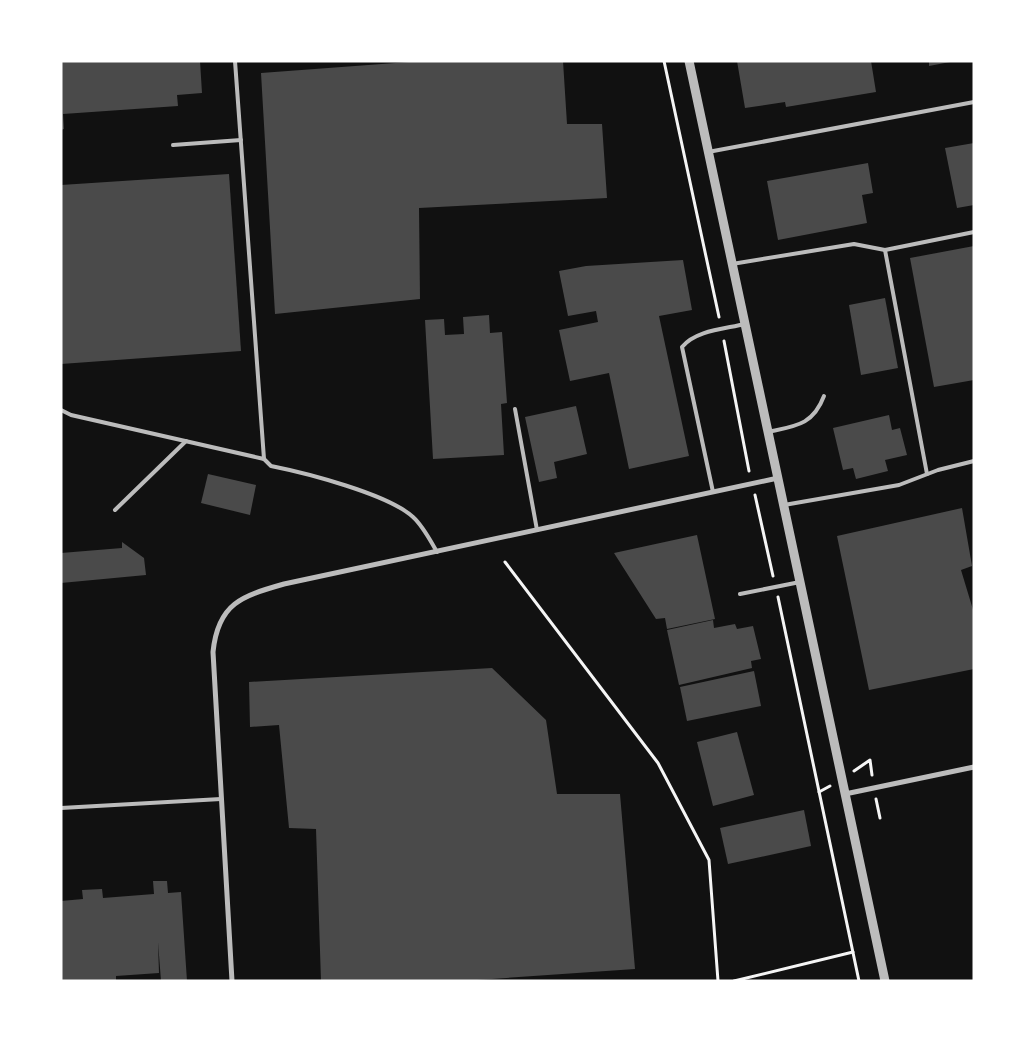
<svg xmlns="http://www.w3.org/2000/svg" width="1035" height="1042" viewBox="0 0 1035 1042" font-family="'Alegreya Sans',sans-serif">
	<style>
		.building { fill: #4a4a4a }
		.lines { fill: none; stroke-linecap: round; stroke-linejoin: round }
		.path { stroke: #f5f5f5; stroke-width: 3 }
		.service { stroke: #bcbcbc; stroke-width: 4 }
		.minor { stroke: #bcbcbc; stroke-width: 5 }
		.tertiary { stroke: #bcbcbc; stroke-width: 9 }
	</style>
	<rect width="100%" height="100%" fill="#111"/>
	<g class="building">
		<path d="M 61,61 L 200,61 L 202,93 L 177,95 L 178,106 L 63,114 L 64,129 L 61,130 Z"/>
		<path d="M 422,61 L 563,61 L 567,124 L 602,124 L 607,198 L 419,208 L 420,299 L 275,314 L 261,73 Z"/>
		<path d="M 737,61 L 871,61 L 876,92 L 786,107 L 785,102 L 745,108 Z"/>
		<path d="M 929,61 L 950,61 L 950,62 L 929,66 Z"/>
		<path d="M 974,143 L 974,205 L 957,208 L 945,148 Z"/>
		<path d="M 868,163 L 873,193 L 862,195 L 867,223 L 778,240 L 767,181 Z"/>
		<path d="M 229,174 L 241,351 L 61,364 L 61,185 Z"/>
		<path d="M 974,246 L 974,380 L 934,387 L 910,258 Z"/>
		<path d="M 683,260 L 692,310 L 659,316 L 689,456 L 629,469 L 609,373 L 570,381 L 559,330 L 598,322 L 596,311 L 568,316 L 559,271 L 586,266 Z"/>
		<path d="M 885,298 L 898,368 L 861,375 L 849,305 Z"/>
		<path d="M 489,315 L 490,333 L 502,332 L 507,403 L 501,404 L 504,455 L 433,459 L 425,320 L 444,319 L 445,335 L 464,334 L 463,317 Z"/>
		<path d="M 576,406 L 587,454 L 554,462 L 557,478 L 539,482 L 525,417 Z"/>
		<path d="M 889,415 L 892,430 L 900,428 L 907,455 L 885,460 L 888,471 L 856,479 L 853,468 L 843,470 L 833,428 Z"/>
		<path d="M 208,474 L 256,485 L 250,515 L 201,503 Z"/>
		<path d="M 962,508 L 972,566 L 961,570 L 974,613 L 974,669 L 869,690 L 837,536 Z"/>
		<path d="M 697,535 L 715,619 L 667,629 L 665,618 L 656,619 L 614,553 Z"/>
		<path d="M 122,542 L 144,558 L 146,575 L 61,583 L 61,553 L 122,548 Z"/>
		<path d="M 713,620 L 714,628 L 735,624 L 737,629 L 753,626 L 761,659 L 751,661 L 752,668 L 679,685 L 667,630 Z"/>
		<path d="M 492,668 L 546,720 L 557,794 L 620,794 L 635,969 L 463,981 L 321,981 L 316,829 L 289,828 L 279,725 L 250,727 L 249,682 Z"/>
		<path d="M 754,671 L 761,706 L 687,721 L 680,687 Z"/>
		<path d="M 737,732 L 754,795 L 713,806 L 697,742 Z"/>
		<path d="M 804,810 L 811,846 L 728,864 L 720,828 Z"/>
		<path d="M 153,881 L 167,881 L 168,893 L 181,892 L 187,981 L 161,981 L 158,942 L 159,973 L 116,976 L 116,981 L 61,980 L 61,901 L 83,899 L 82,890 L 102,889 L 103,898 L 154,894 Z"/>
	</g>
	<g class="lines">
		<g class="path">
			<path d="M 664,61 L 719,317"/>
			<path d="M 724,341 L 749,471"/>
			<path d="M 755,495 L 773,576"/>
			<path d="M 505,562 L 658,763 L 709,860 L 718,981"/>
			<path d="M 778,597 L 859,981"/>
			<path d="M 854,771 L 870,760 L 872,775"/>
			<path d="M 819,792 L 830,786"/>
			<path d="M 876,799 L 880,818"/>
			<path d="M 734,981 L 853,952"/>
		</g>
		<g class="service">
			<path d="M 235,61 L 264,459 L 271,466 C 306,473 388,494 413,517 C 423,526 430,540 437,552"/>
			<path d="M 173,145 L 241,140"/>
			<path d="M 708,152 L 974,102"/>
			<path d="M 885,250 L 927,474"/>
			<path d="M 732,264 L 854,244 L 885,250 L 974,232"/>
			<path d="M 515,409 L 537,530"/>
			<path d="M 61,410 L 71,415 L 264,459"/>
			<path d="M 768,432 C 796,426 813,425 824,396"/>
			<path d="M 713,492 L 682,347 C 696,330 725,329 745,324"/>
			<path d="M 784,505 L 899,485 L 938,470 L 974,461"/>
			<path d="M 115,510 L 186,441"/>
			<path d="M 740,594 L 800,582"/>
			<path d="M 61,808 L 221,799"/>
		</g>
		<g class="minor">
			<path d="M 845,794 L 974,767"/>
			<path d="M 232,981 L 213,652 C 218,603 242,596 284,584 L 778,478"/>
		</g>
		<path class="tertiary" d="M 689,61 L 885,981"/>
	</g>
	<rect width="1035" height="1042" fill="none" stroke="#ffffff" stroke-width="125"/>
</svg>
